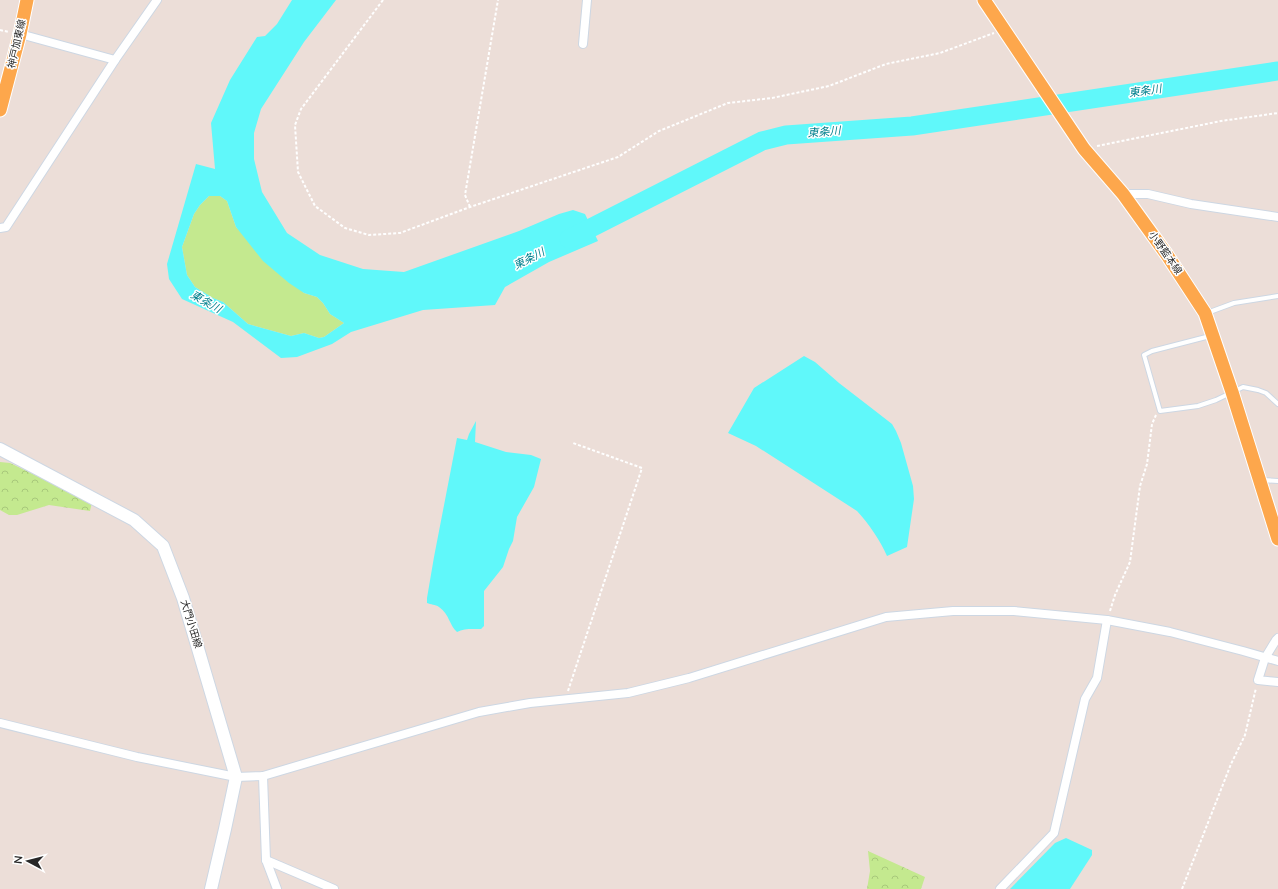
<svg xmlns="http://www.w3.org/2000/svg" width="1278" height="889" viewBox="0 0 1278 889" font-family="'Nunito Sans','Noto Sans JP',sans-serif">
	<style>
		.grass { fill: #c4e98f }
		.forest { fill: url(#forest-crowns) }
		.water { fill: #60f8fa; fill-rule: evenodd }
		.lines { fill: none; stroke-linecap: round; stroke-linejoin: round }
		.river { stroke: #60f8fa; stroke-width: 19 }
		.service-casing { stroke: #cdd7e3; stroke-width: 6 }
		.minor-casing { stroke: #cdd7e3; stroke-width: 10 }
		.secondary-casing { stroke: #cdd7e3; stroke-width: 14 }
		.primary-casing { stroke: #fff; stroke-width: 15 }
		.path { stroke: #fff; stroke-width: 2; stroke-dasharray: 3 2; stroke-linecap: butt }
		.service { stroke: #fff; stroke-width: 4 }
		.minor { stroke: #fff; stroke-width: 8 }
		.secondary { stroke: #fff; stroke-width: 12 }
		.primary { stroke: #fda74c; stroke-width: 13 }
		.labels { text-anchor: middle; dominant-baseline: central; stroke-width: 3; stroke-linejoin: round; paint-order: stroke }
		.street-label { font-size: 10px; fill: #282828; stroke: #fff }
		.water-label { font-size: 11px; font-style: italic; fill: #03818e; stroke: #fff }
	</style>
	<defs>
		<pattern id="forest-crowns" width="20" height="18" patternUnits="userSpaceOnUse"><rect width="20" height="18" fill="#c4e98f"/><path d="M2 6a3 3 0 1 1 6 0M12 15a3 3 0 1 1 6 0" fill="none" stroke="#a8c87b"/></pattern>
	</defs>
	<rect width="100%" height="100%" fill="#ecded8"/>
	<path class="grass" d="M 209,196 L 220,196 L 227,201 L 236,227 L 304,293 L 317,297 L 323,303 L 330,314 L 344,323 L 324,337 L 319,338 L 304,333 L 291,336 L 248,324 L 223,302 L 213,298 L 195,287 L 187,275 L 182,247 L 194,214 L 200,205 Z"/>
	<g class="forest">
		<path d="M 0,462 L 10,463 L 92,502 L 90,511 L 49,505 L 17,515 L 9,515 L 0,510 Z"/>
		<path d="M 868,851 L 925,877 L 921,889 L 867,889 L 870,871 Z"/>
	</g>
	<g class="water">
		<path d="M 292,0 L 336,0 L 304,42 L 261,109 L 254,133 L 254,159 L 262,192 L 287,233 L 320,255 L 363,269 L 404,272 L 519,231 L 559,214 L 573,210 L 585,214 L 598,241 L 549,262 L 505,287 L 495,305 L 423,310 L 351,332 L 332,344 L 297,357 L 281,358 L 233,322 L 182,299 L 169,279 L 167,264 L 196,164 L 215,169 L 211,123 L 230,80 L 257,37 L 265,36 L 277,24 ZM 209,196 L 220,196 L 227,201 L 236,227 L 263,261 L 289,283 L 304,293 L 317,297 L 323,303 L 330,314 L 344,323 L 324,337 L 319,338 L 304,333 L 291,336 L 248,324 L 223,302 L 213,298 L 195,287 L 187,275 L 182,247 L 194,214 L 200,205 Z"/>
		<path d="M 804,356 L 815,362 L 839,383 L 874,410 L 892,424 L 896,431 L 901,443 L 913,486 L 914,499 L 907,547 L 887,556 C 880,540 869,524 857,511 L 756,446 L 728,433 L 754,388 Z"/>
		<path d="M 476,421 L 475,442 L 506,452 L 531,455 L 541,459 L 534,487 L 517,517 L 513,541 L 509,549 L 503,567 L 484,591 L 484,626 L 481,629 C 473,629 464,628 457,632 C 449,625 450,615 439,607 C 435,604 431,605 427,603 L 427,598 L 434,557 L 457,438 L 467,440 L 469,434 Z"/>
		<path d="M 1066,838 L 1092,850 L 1092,855 L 1070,889 L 1010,889 L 1055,843 Z"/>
	</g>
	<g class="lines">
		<path class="river" d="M 569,239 L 762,141 L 786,135 L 912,126 L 1278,71"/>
		<g class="service-casing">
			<g id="service">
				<path d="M 1207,313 L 1234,303 L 1278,296"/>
				<path d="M 1210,336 L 1152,351 L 1144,355 L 1160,411 L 1198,406 L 1216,400 L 1243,387 L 1258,390 L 1266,393 L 1278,404"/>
				<path d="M 1262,480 L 1278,481"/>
			</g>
		</g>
		<g class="minor-casing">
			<g id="minor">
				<path d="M 20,34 L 115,60"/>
				<path d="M 583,44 L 587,0"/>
				<path d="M 1123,194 L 1148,194 L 1191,204 L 1278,217"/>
				<path d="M 0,228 L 6,227 L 115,60 L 157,0"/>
				<path d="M 1278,638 L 1276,640 L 1265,658 L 1258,680 L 1278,682"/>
				<path d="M 0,723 L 137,757 L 236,777 L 263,776 L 479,712 L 530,703 L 628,693 L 689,678 L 886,617 L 953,611 L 1014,611 L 1107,620 L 1170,632 L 1243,651 L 1278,661"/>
				<path d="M 263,776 L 266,860 L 277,889"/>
				<path d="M 266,860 L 334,889"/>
				<path d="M 1000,889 L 1054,833 L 1085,699 L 1097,678 L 1107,620"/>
			</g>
		</g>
		<g class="secondary-casing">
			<path id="secondary" d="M 0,449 L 134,520 L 163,546 L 183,598 L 236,777 L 225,829 L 211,889"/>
		</g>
		<g class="primary-casing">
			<g id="primary">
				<path d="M 984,0 L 1084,149 L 1123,194 L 1167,255 L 1205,313 L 1232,392 L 1278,539"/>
				<path d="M 0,110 L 20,34 L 27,0"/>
			</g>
		</g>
		<g class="path">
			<path d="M 383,0 L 301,109 L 295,125 L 298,172 L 315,206 L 345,228 L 369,235 L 400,233 L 470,207 L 618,157 L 659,131 L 728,103 L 772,98 L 829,86 L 886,64 L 940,53 L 994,33"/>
			<path d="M 0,30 L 9,32"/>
			<path d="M 1097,146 L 1221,121 L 1278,113"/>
			<path d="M 470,207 L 465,195 L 498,0"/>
			<path d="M 1110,611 L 1115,595 L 1130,562 L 1140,486 L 1147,464 L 1152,424 L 1156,415"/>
			<path d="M 568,691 L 642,468 L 573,443"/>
			<path d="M 1182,889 L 1231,764 L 1245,735 L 1256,688"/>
		</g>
		<use href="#service" class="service"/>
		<use href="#minor" class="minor"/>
		<use href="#secondary" class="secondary"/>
		<use href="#primary" class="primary"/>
	</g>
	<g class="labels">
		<g class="street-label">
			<text transform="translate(17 44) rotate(-77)">神戸加東線</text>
			<text transform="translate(1165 253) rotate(55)">小野藍本線</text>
			<text transform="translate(191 624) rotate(73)">大門小田線</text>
		</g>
		<g class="water-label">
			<text transform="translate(1145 91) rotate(-8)">東条川</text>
			<text transform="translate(824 132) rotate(-4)">東条川</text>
			<text transform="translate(529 259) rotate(-27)">東条川</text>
			<text transform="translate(206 302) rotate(29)">東条川</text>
		</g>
	</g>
	<g transform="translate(28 861) rotate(277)" stroke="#ffffff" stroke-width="3" paint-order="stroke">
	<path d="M0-3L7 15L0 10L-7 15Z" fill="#282828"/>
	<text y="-6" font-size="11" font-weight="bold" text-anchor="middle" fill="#282828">N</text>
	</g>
</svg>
